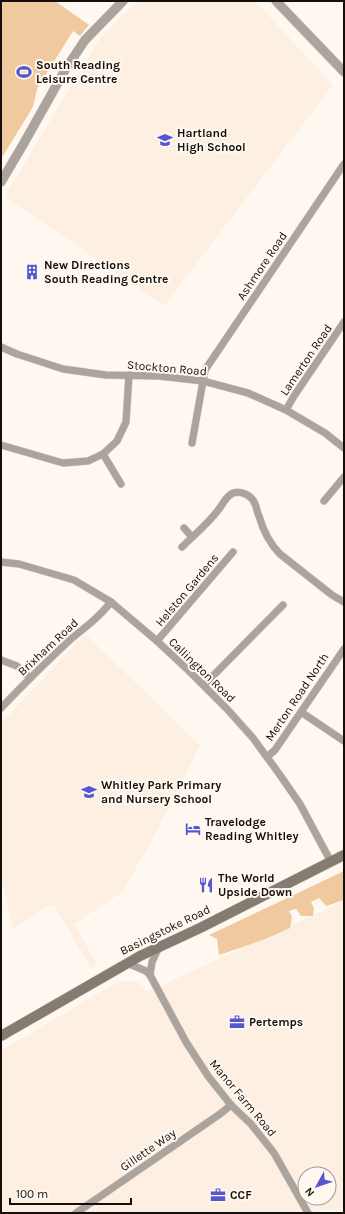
<svg xmlns="http://www.w3.org/2000/svg" width="345" height="1214" viewBox="0 0 345 1214" font-family="Karla,sans-serif">
	<style>
		.built { fill: #fdf0e2; fill-rule: evenodd }
		.green { fill: #f1c99f }
		.lines { fill: none; stroke-linecap: round; stroke-linejoin: round }
		.minor-casing { stroke: #d9d3cc; stroke-width: 8 }
		.tertiary-casing { stroke: #d9d3cc; stroke-width: 10 }
		.secondary-casing { stroke: #d9d3cc; stroke-width: 11 }
		.minor { stroke: #aba49d; stroke-width: 7 }
		.tertiary { stroke: #aba49d; stroke-width: 9 }
		.secondary { stroke: #857b71; stroke-width: 10 }
		.labels { text-anchor: middle; dominant-baseline: central; stroke-width: 4; stroke-linejoin: round; paint-order: stroke }
		.poi-label { font-size: 12px; font-weight: bold; fill: #140f0a; stroke: #fef8f1; text-anchor: start }
		.street-label { font-size: 12px; fill: #140f0a; stroke: #fef8f1 }
	</style>
	<rect width="100%" height="100%" fill="#fef8f1"/>
	<g class="built">
		<path d="M 137,1 L 255,1 L 333,85 L 164,306 L 5,196 L 100,38 Z"/>
		<path d="M 85,634 L 200,745 L 152,840 L 122,892 L 74,924 L 98,965 L 91,969 L 54,905 L 49,905 L 13,929 L 1,876 L 1,724 L 21,702 Z"/>
		<path d="M 344,901 L 344,1207 L 333,1210 L 326,1209 L 314,1213 L 1,1213 L 1,1051 L 119,981 L 138,982 L 146,992 L 169,982 ZM 305,1174 L 329,1174 L 329,1198 L 305,1198 Z"/>
	</g>
	<g class="green">
		<path d="M 1,1 L 55,1 L 89,25 L 80,36 L 73,31 L 37,89 L 33,107 L 1,159 Z"/>
		<path d="M 344,871 L 344,900 L 326,906 L 319,898 L 311,902 L 314,908 L 313,916 L 301,916 L 296,909 L 289,911 L 292,917 L 290,928 C 267,939 244,947 219,955 L 217,939 L 209,935 Z"/>
	</g>
	<g class="lines">
		<g class="minor-casing">
			<g id="minor">
				<path d="M 1,347 L 17,354 L 63,369 L 106,375 L 159,376 L 203,381 L 248,393 L 286,410 L 325,433 L 344,448"/>
				<path d="M 286,410 L 294,396 L 344,322"/>
				<path d="M 192,443 L 205,370 L 344,164"/>
				<path d="M 1,445 L 63,463 L 88,461 L 103,454 L 117,441 L 126,422 L 129,375"/>
				<path d="M 103,454 L 121,484"/>
				<path d="M 324,501 L 344,477"/>
				<path d="M 184,528 L 192,537"/>
				<path d="M 182,547 C 194,535 209,523 219,509 C 223,504 226,496 233,493 C 242,490 252,496 255,504 C 257,508 257,513 259,516 C 263,530 270,544 280,554 L 332,595 L 344,602"/>
				<path d="M 1,562 L 19,564 L 74,580 L 111,602 L 157,641 L 188,670 L 227,709 L 253,738 L 280,775 L 300,804 L 331,862"/>
				<path d="M 157,641 L 233,552"/>
				<path d="M 1,660 L 17,666 L 30,678"/>
				<path d="M 204,685 L 283,605"/>
				<path d="M 1,708 C 24,684 47,661 72,638 C 86,627 100,616 111,602"/>
				<path d="M 301,712 L 344,741"/>
				<path d="M 267,757 L 275,750 L 344,649"/>
				<path d="M 127,963 L 146,971 L 150,975 L 186,1042 L 208,1076 L 231,1105 L 251,1124 L 274,1153 L 308,1213"/>
				<path d="M 150,975 L 152,962 L 159,947"/>
				<path d="M 76,1213 L 220,1114 L 231,1105"/>
			</g>
		</g>
		<g class="tertiary-casing">
			<g id="tertiary">
				<path d="M 276,1 L 344,72"/>
				<path d="M 1,182 L 24,143 L 65,70 L 85,40 L 123,1"/>
			</g>
		</g>
		<g class="secondary-casing">
			<path id="secondary" d="M 1,1036 L 140,956 L 200,928 L 344,855"/>
		</g>
		<use href="#minor" class="minor"/>
		<use href="#tertiary" class="tertiary"/>
		<use href="#secondary" class="secondary"/>
	</g>
	<defs>
		<g id="stadium-bare" transform="scale(1.2)"><path d="M0-5a6.5 5 0 1 0 0 10a6.5 5 0 1 0 0-10ZM-3.5-1.8h7v3.6h-7Z" fill="#5756ce" stroke="#fef8f1" stroke-width="2.5" paint-order="stroke"/></g>
		<g id="school-bare" transform="scale(1.2)"><path d="M0-5L7-2L0 1L-7-2ZM-4 1L0 2.5L4 1V4Q0 6-4 4Z" fill="#5756ce" stroke="#fef8f1" stroke-width="2.5" paint-order="stroke"/></g>
		<g id="building-bare" transform="scale(1.2)"><path d="M-4-6H4V6H1V3H-1V6H-4ZM-2.5-4.3h1.7v1.8h-1.7ZM.8-4.3h1.7v1.8H.8ZM-2.5-1h1.7V.8h-1.7ZM.8-1h1.7V.8H.8Z" fill="#5756ce" stroke="#fef8f1" stroke-width="2.5" paint-order="stroke"/></g>
		<g id="hotel-bare" transform="scale(1.2)"><path d="M-6-4.5h1.5V1H6V5H4.5V3h-9V5H-6ZM-4 0a1.8 1.8 0 1 1 3.6 0ZM.5 0V-2.5h3Q6-2.5 6 0Z" fill="#5756ce" stroke="#fef8f1" stroke-width="2.5" paint-order="stroke"/></g>
		<g id="restaurant-bare" transform="scale(1.2)"><path d="M-5-6h1v4h1v-4h1v4h1v-4h1v5L-1.5 .5V6h-2V.5L-5-1ZM5-6V6H3V1.5H1.5Q1.5-4 5-6Z" fill="#5756ce" stroke="#fef8f1" stroke-width="2.5" paint-order="stroke"/></g>
		<g id="office-bare" transform="scale(1.2)"><path d="M-6-3h4V-5.5h4V-3h4V5H-6ZM-1-4.5V-3h2v-1.5ZM-6 0V1H6V0Z" fill="#5756ce" stroke="#fef8f1" stroke-width="2.5" paint-order="stroke"/></g>
	</defs>
	<g fill-rule="evenodd">
		<use href="#stadium-bare" x="24" y="72"/>
		<use href="#school-bare" x="165" y="140"/>
		<use href="#building-bare" x="32" y="272"/>
		<use href="#school-bare" x="89" y="792"/>
		<use href="#hotel-bare" x="193" y="829"/>
		<use href="#restaurant-bare" x="206" y="885"/>
		<use href="#office-bare" x="237" y="1022"/>
		<use href="#office-bare" x="218" y="1195"/>
	</g>
	<g class="labels">
		<g class="poi-label">
			<text x="36" y="65">South Reading<tspan x="36" dy="14">Leisure Centre</tspan></text>
			<text x="177" y="133">Hartland<tspan x="177" dy="14">High School</tspan></text>
			<text x="44" y="265">New Directions<tspan x="44" dy="14">South Reading Centre</tspan></text>
			<text x="101" y="785">Whitley Park Primary<tspan x="101" dy="14">and Nursery School</tspan></text>
			<text x="205" y="822">Travelodge<tspan x="205" dy="14">Reading Whitley</tspan></text>
			<text x="218" y="878">The World<tspan x="218" dy="14">Upside Down</tspan></text>
			<text x="249" y="1022">Pertemps</text>
			<text x="230" y="1195">CCF</text>
		</g>
		<g class="street-label">
			<text transform="translate(262 266) rotate(-56)">Ashmore Road</text>
			<text transform="translate(306 360) rotate(-56)">Lamerton Road</text>
			<text transform="translate(167 368) rotate(5)">Stockton Road</text>
			<text transform="translate(187 590) rotate(-50)">Helston Gardens</text>
			<text transform="translate(48 647) rotate(-43)">Brixham Road</text>
			<text transform="translate(202 670) rotate(44)">Callington Road</text>
			<text transform="translate(297 697) rotate(-56)">Merton Road North</text>
			<text transform="translate(165 930) rotate(-26)">Basingstoke Road</text>
			<text transform="translate(243 1098) rotate(50)">Manor Farm Road</text>
			<text transform="translate(148 1150) rotate(-35)">Gillette Way</text>
		</g>
	</g>
	<rect width="345" height="1214" fill="none" stroke="#140f0a" stroke-width="4"/>
	<g transform="translate(317 1186) rotate(230)"><circle r="19" fill="#fef8f1" stroke="#a09b95"/>
	<path d="M0-3L7 15L0 10L-7 15Z" fill="#5756ce"/>
	<text y="-6" font-size="11" font-weight="bold" text-anchor="middle" fill="#140f0a">N</text>
	</g>
	<path d="M10 1198v6h121v-6" fill="none" stroke="#140f0a" stroke-width="2"/>
	<text x="16" y="1198" font-size="12" fill="#140f0a" stroke="#fef8f1" stroke-width="3" paint-order="stroke">100 m</text>
</svg>
